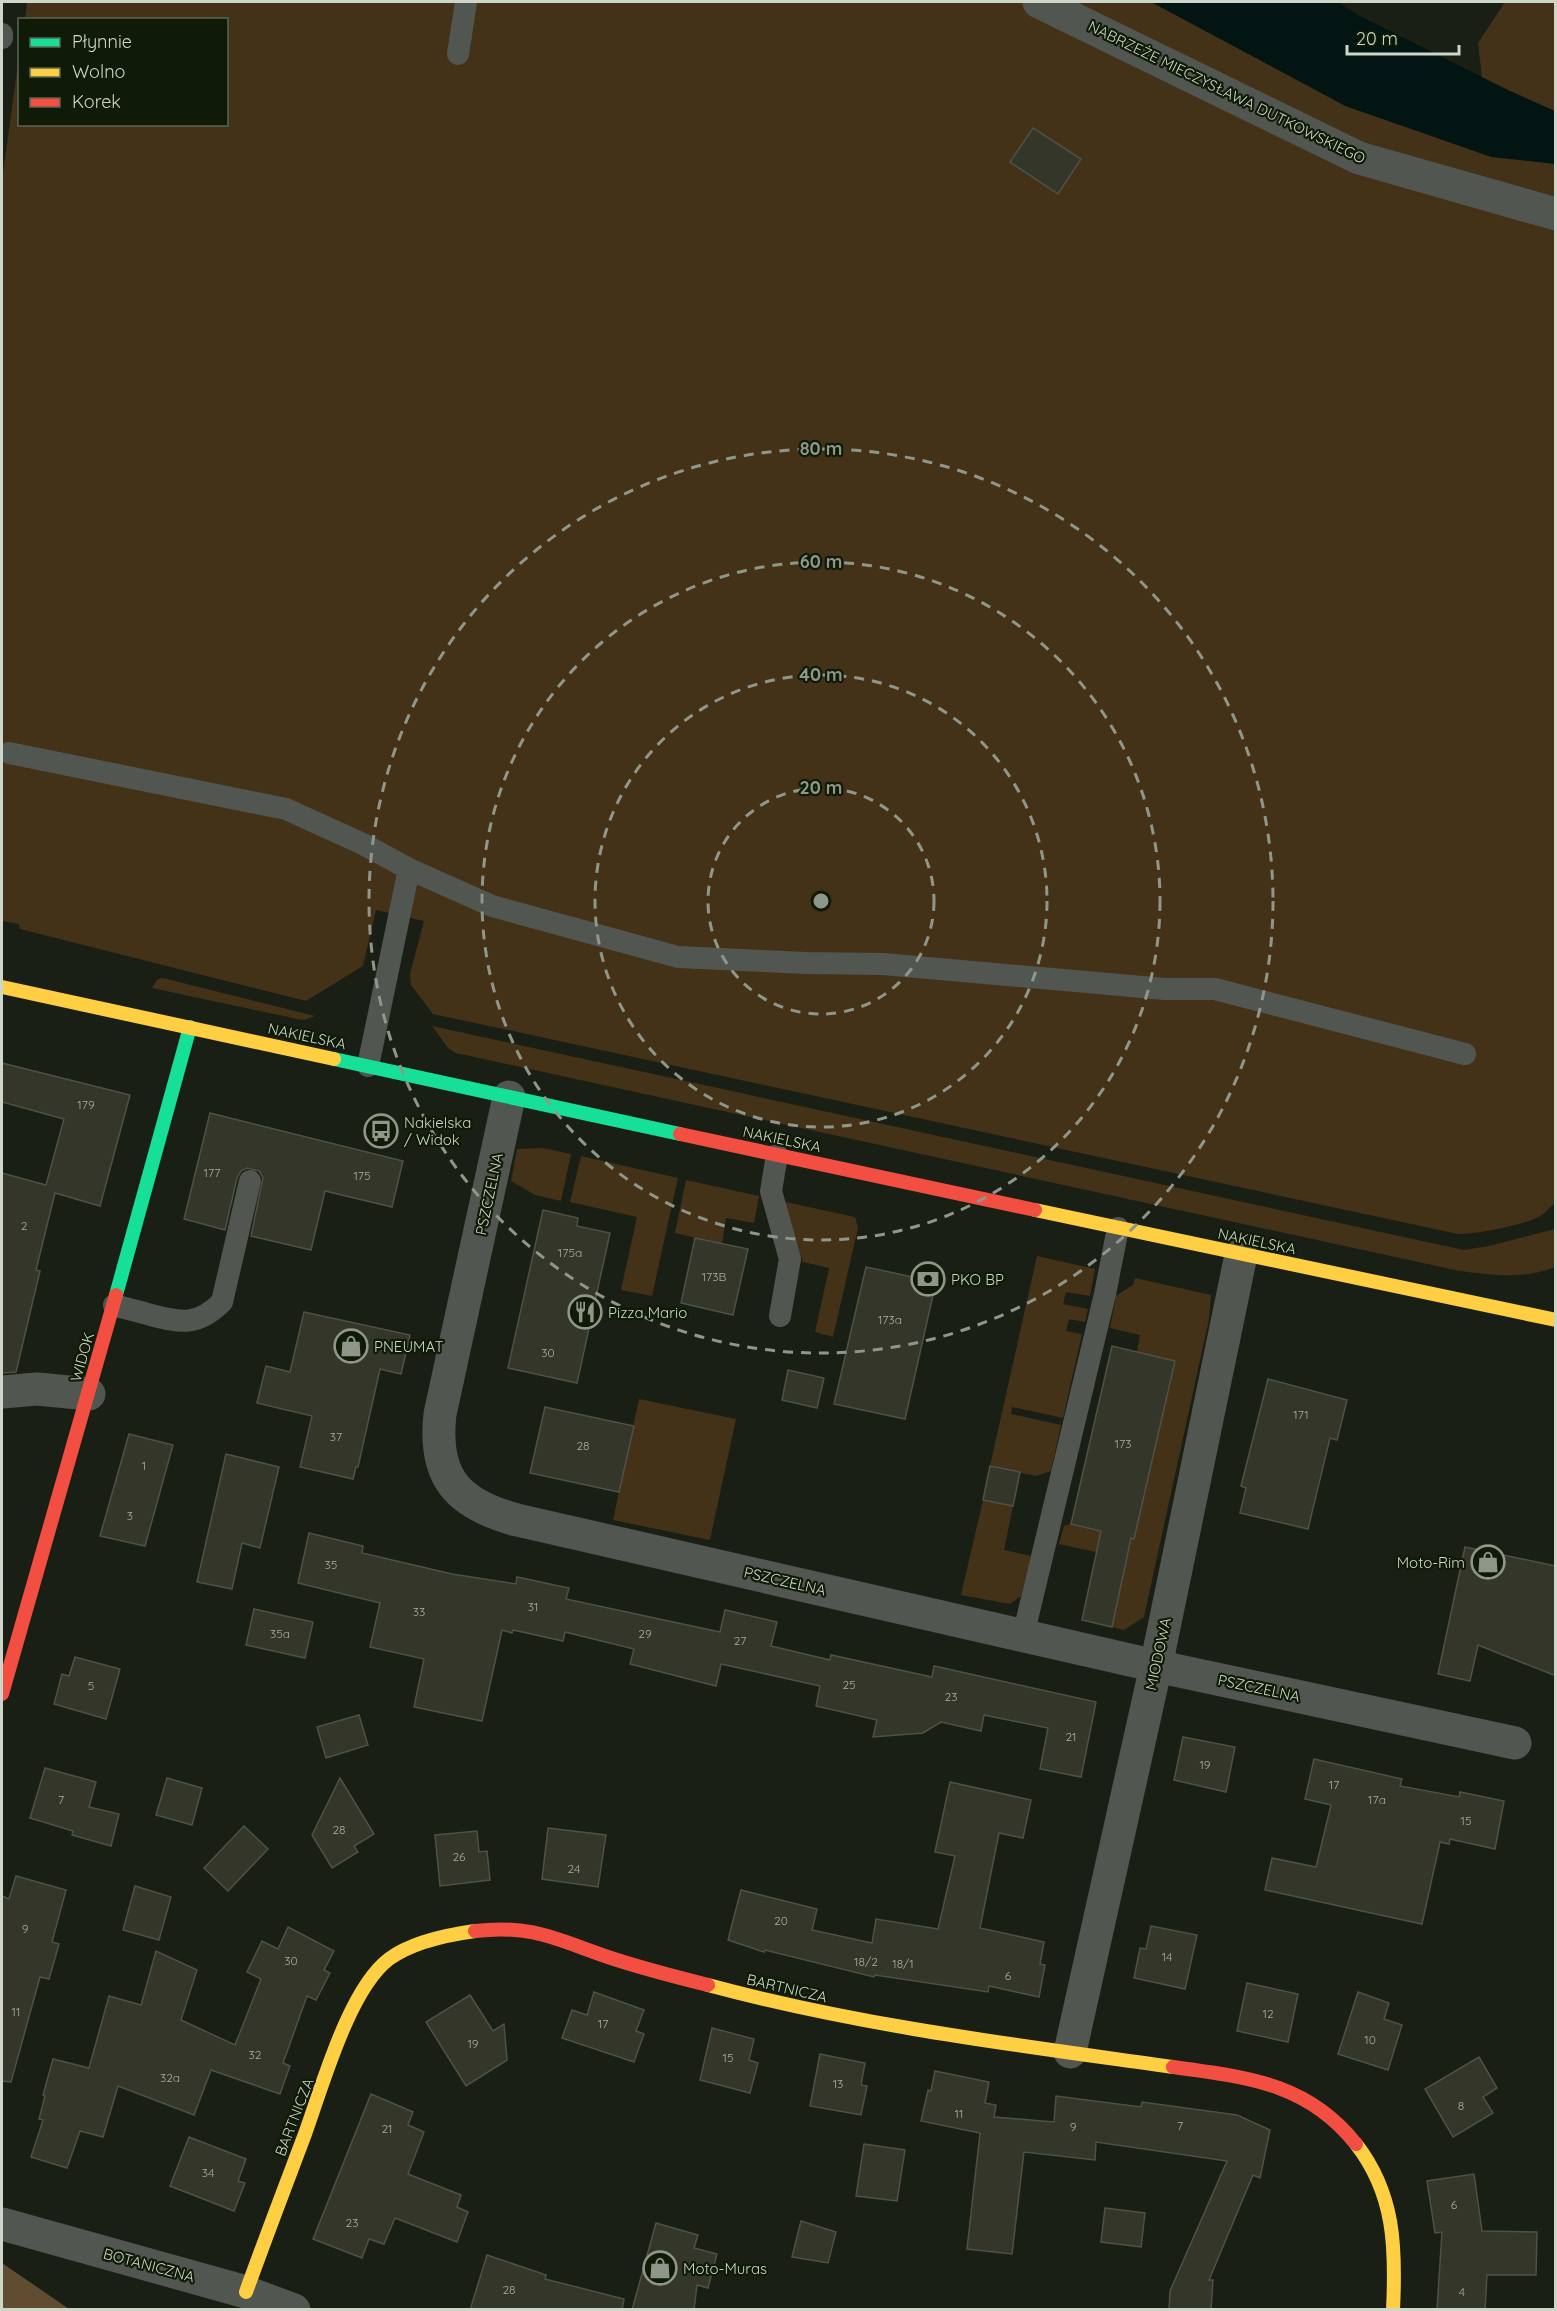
<svg xmlns="http://www.w3.org/2000/svg" width="1557" height="2311" viewBox="0 0 1557 2311" font-family="Quicksand,sans-serif">
	<style>
		.green { fill: #433217 }
		.forest { fill: #604d31 }
		.water { fill: #021513 }
		.building { fill: #333629; stroke: #4f5147; stroke-width: 1.5 }
		.lines { fill: none; stroke-linecap: round; stroke-linejoin: round }
		.lane { stroke: #515651; stroke-width: 22 }
		.street { stroke: #515651; stroke-width: 33 }
		.fast { stroke: #16e098; stroke-width: 14 }
		.slow { stroke: #ffcf43; stroke-width: 14 }
		.jam { stroke: #f24e42; stroke-width: 14 }
		.ring { fill: none; stroke: #8f968a; stroke-width: 3; stroke-dasharray: 10 8 }
		.labels { text-anchor: middle; dominant-baseline: central; stroke-width: 4.5; stroke-linejoin: round; paint-order: stroke }
		.number-label { font-size: 12px; fill: #a7aea1 }
		.street-label { font-size: 15px; fill: #ced6c9; stroke: #0f1a07 }
		.poi-label { font-size: 15px; fill: #ced6c9; stroke: #0f1a07; text-anchor: start }
		.centre { fill: #8f968a; stroke: #0f1a07; stroke-width: 3 }
		.ring-label { font-size: 18px; text-anchor: middle; font-weight: bold; fill: #8f968a; stroke: #0f1a07; stroke-width: 4.5; stroke-linejoin: round; paint-order: stroke }
	</style>
	<rect width="100%" height="100%" fill="#191f14"/>
	<g class="green">
		<path d="M 27,2 L 1152,2 L 1345,106 L 1491,156 L 1478,43 L 1505,2 L 1555,2 L 1556,1202 C 1551,1206 1547,1211 1542,1215 C 1526,1225 1477,1234 1458,1234 L 433,1014 L 411,985 L 410,974 L 424,921 L 376,910 L 363,966 L 306,1001 L 20,929 L 19,924 L 2,921 L 2,180 L 19,57 L 20,124 L 226,124 L 226,20 L 25,19 Z"/>
		<path d="M 161,978 L 167,979 L 315,1016 L 304,1020 L 297,1019 L 152,988 L 157,980 Z"/>
		<path d="M 432,1026 L 1464,1250 L 1489,1246 L 1555,1229 L 1555,1267 C 1524,1280 1487,1275 1455,1270 L 456,1053 L 448,1048 Z"/>
		<path d="M 543,1148 L 571,1154 L 561,1201 L 535,1195 L 511,1181 L 517,1149 Z"/>
		<path d="M 581,1156 L 678,1178 L 652,1296 L 621,1290 L 637,1217 L 570,1202 Z"/>
		<path d="M 686,1180 L 759,1196 L 754,1223 L 726,1218 L 722,1244 L 675,1233 Z"/>
		<path d="M 781,1201 L 855,1217 L 858,1228 L 833,1337 L 815,1332 L 829,1268 L 803,1262 Z"/>
		<path d="M 1037,1256 L 1095,1269 L 1090,1296 L 1066,1292 L 1063,1304 L 1088,1309 L 1085,1322 L 1069,1319 L 1066,1331 L 1082,1334 L 1063,1418 L 1012,1407 L 1011,1414 L 1061,1425 L 1051,1471 L 1036,1476 L 990,1466 Z"/>
		<path d="M 1135,1278 L 1211,1295 L 1209,1319 L 1144,1617 L 1124,1630 L 1112,1627 L 1126,1562 L 1096,1552 L 1059,1544 L 1064,1526 L 1071,1524 L 1134,1538 L 1175,1361 L 1137,1352 L 1140,1335 L 1110,1328 L 1116,1296 L 1133,1285 Z"/>
		<path d="M 639,1399 L 736,1419 L 710,1540 L 613,1520 Z"/>
		<path d="M 983,1500 L 1013,1506 L 1004,1550 L 1031,1556 L 1021,1596 L 1010,1604 L 961,1595 Z"/>
	</g>
	<path class="forest" d="M 2,2263 L 69,2309 L 2,2309 Z"/>
	<path class="water" d="M 1151,2 L 1337,2 L 1358,15 L 1508,90 L 1555,111 L 1555,164 L 1491,157 L 1346,106 Z"/>
	<g class="building">
		<path d="M 1033,128 L 1081,159 L 1058,194 L 1010,162 Z"/>
		<path d="M 2,1063 L 130,1095 L 100,1206 L 55,1193 L 36,1270 L 40,1271 L 16,1372 L 2,1373 L 2,1173 L 46,1185 L 64,1119 L 2,1102 Z"/>
		<path d="M 210,1113 L 403,1161 L 392,1207 L 325,1191 L 311,1250 L 251,1236 L 263,1178 L 259,1171 L 247,1168 L 241,1171 L 237,1178 L 225,1230 L 184,1219 Z"/>
		<path d="M 543,1210 L 578,1218 L 577,1226 L 610,1233 L 577,1383 L 508,1368 Z"/>
		<path d="M 695,1238 L 748,1249 L 733,1315 L 681,1303 Z"/>
		<path d="M 866,1267 L 936,1282 L 905,1419 L 834,1404 Z"/>
		<path d="M 304,1312 L 410,1335 L 401,1374 L 380,1369 L 358,1467 L 356,1467 L 353,1479 L 300,1467 L 312,1416 L 257,1403 L 266,1366 L 290,1372 Z"/>
		<path d="M 1112,1346 L 1175,1361 L 1134,1539 L 1131,1538 L 1112,1627 L 1082,1620 L 1101,1531 L 1071,1524 Z"/>
		<path d="M 788,1370 L 824,1378 L 817,1408 L 782,1400 Z"/>
		<path d="M 1268,1379 L 1347,1400 L 1337,1440 L 1330,1438 L 1308,1529 L 1240,1513 L 1246,1488 L 1241,1486 Z"/>
		<path d="M 545,1407 L 634,1426 L 619,1492 L 530,1473 Z"/>
		<path d="M 129,1434 L 173,1445 L 145,1546 L 100,1536 Z"/>
		<path d="M 226,1454 L 279,1467 L 260,1548 L 242,1543 L 232,1589 L 197,1582 Z"/>
		<path d="M 990,1466 L 1020,1472 L 1013,1506 L 983,1500 Z"/>
		<path d="M 309,1533 L 363,1546 L 362,1553 L 452,1574 L 516,1584 L 517,1577 L 569,1588 L 566,1599 L 720,1632 L 725,1610 L 777,1622 L 771,1646 L 830,1660 L 831,1655 L 932,1677 L 934,1666 L 1096,1702 L 1081,1777 L 1040,1769 L 1048,1728 L 984,1715 L 981,1731 L 941,1722 L 923,1733 L 873,1737 L 877,1720 L 816,1706 L 820,1686 L 721,1664 L 716,1686 L 630,1664 L 634,1649 L 565,1632 L 563,1641 L 513,1630 L 512,1633 L 502,1630 L 482,1721 L 414,1707 L 424,1659 L 370,1647 L 380,1603 L 298,1583 Z"/>
		<path d="M 1465,1547 L 1556,1566 L 1556,1676 L 1478,1645 L 1470,1681 L 1438,1674 Z"/>
		<path d="M 254,1609 L 313,1622 L 305,1658 L 246,1645 Z"/>
		<path d="M 75,1657 L 120,1669 L 106,1719 L 54,1704 L 62,1674 L 69,1676 Z"/>
		<path d="M 359,1715 L 368,1745 L 326,1758 L 317,1727 Z"/>
		<path d="M 1183,1737 L 1235,1747 L 1226,1792 L 1174,1780 Z"/>
		<path d="M 1314,1759 L 1402,1779 L 1400,1786 L 1459,1797 L 1460,1792 L 1504,1801 L 1495,1849 L 1450,1839 L 1449,1844 L 1440,1842 L 1422,1924 L 1265,1890 L 1272,1858 L 1316,1867 L 1331,1805 L 1305,1799 Z"/>
		<path d="M 45,1768 L 96,1782 L 89,1807 L 119,1814 L 111,1846 L 72,1835 L 73,1831 L 30,1818 Z"/>
		<path d="M 167,1778 L 202,1788 L 192,1825 L 156,1815 Z"/>
		<path d="M 340,1778 L 374,1834 L 354,1846 L 358,1852 L 332,1868 L 312,1835 Z"/>
		<path d="M 950,1782 L 1031,1800 L 1023,1838 L 999,1833 L 980,1928 L 1044,1942 L 1040,1964 L 1045,1965 L 1039,1997 L 989,1986 L 988,1992 L 875,1975 L 874,1977 L 765,1950 L 764,1952 L 728,1940 L 741,1890 L 817,1909 L 812,1930 L 872,1943 L 876,1919 L 938,1929 L 955,1856 L 935,1852 Z"/>
		<path d="M 244,1826 L 268,1849 L 228,1891 L 204,1868 Z"/>
		<path d="M 548,1828 L 606,1835 L 598,1887 L 542,1879 Z"/>
		<path d="M 477,1831 L 479,1852 L 487,1851 L 490,1880 L 440,1886 L 435,1835 Z"/>
		<path d="M 16,1876 L 66,1890 L 52,1942 L 59,1944 L 49,1979 L 40,1977 L 11,2082 L 2,2081 L 2,1896 L 9,1899 Z"/>
		<path d="M 135,1886 L 171,1897 L 159,1940 L 123,1930 Z"/>
		<path d="M 1151,1926 L 1197,1935 L 1185,1989 L 1134,1978 L 1140,1948 L 1146,1949 Z"/>
		<path d="M 288,1927 L 334,1951 L 324,1970 L 330,1973 L 316,2000 L 307,1996 L 283,2063 L 290,2066 L 280,2094 L 211,2070 L 194,2115 L 118,2086 L 103,2137 L 80,2131 L 67,2168 L 31,2157 L 43,2120 L 39,2119 L 45,2096 L 43,2095 L 53,2059 L 89,2068 L 109,1996 L 141,2005 L 156,1951 L 197,1970 L 181,2020 L 235,2045 L 261,1979 L 247,1972 L 262,1941 L 278,1949 Z"/>
		<path d="M 1247,1983 L 1298,1994 L 1288,2042 L 1237,2031 Z"/>
		<path d="M 594,1992 L 644,2010 L 636,2031 L 644,2034 L 634,2062 L 562,2038 L 572,2010 L 587,2015 Z"/>
		<path d="M 1358,1992 L 1389,2003 L 1384,2019 L 1402,2025 L 1388,2070 L 1338,2054 Z"/>
		<path d="M 470,1995 L 493,2031 L 504,2024 L 507,2060 L 466,2086 L 426,2022 Z"/>
		<path d="M 712,2028 L 754,2039 L 749,2060 L 758,2063 L 750,2093 L 700,2080 Z"/>
		<path d="M 820,2054 L 865,2063 L 861,2085 L 867,2086 L 861,2115 L 810,2106 Z"/>
		<path d="M 1479,2057 L 1497,2088 L 1483,2097 L 1493,2113 L 1453,2137 L 1425,2089 Z"/>
		<path d="M 935,2071 L 989,2082 L 985,2103 L 996,2105 L 994,2117 L 1054,2122 L 1056,2096 L 1141,2107 L 1142,2102 L 1237,2115 L 1270,2130 L 1260,2178 L 1253,2175 L 1209,2280 L 1213,2280 L 1211,2310 L 1169,2310 L 1170,2291 L 1227,2161 L 1096,2142 L 1095,2160 L 1024,2152 L 1012,2254 L 967,2249 L 980,2133 L 921,2121 L 928,2090 L 931,2091 Z"/>
		<path d="M 371,2094 L 413,2112 L 408,2125 L 424,2132 L 408,2174 L 461,2195 L 457,2207 L 468,2212 L 457,2242 L 395,2218 L 384,2244 L 369,2239 L 362,2258 L 313,2239 Z"/>
		<path d="M 189,2137 L 246,2159 L 238,2181 L 245,2183 L 234,2211 L 170,2186 Z"/>
		<path d="M 864,2144 L 905,2150 L 897,2201 L 856,2196 Z"/>
		<path d="M 1474,2174 L 1482,2231 L 1537,2232 L 1536,2275 L 1487,2275 L 1485,2310 L 1437,2310 L 1442,2232 L 1435,2233 L 1427,2181 Z"/>
		<path d="M 1105,2208 L 1145,2213 L 1141,2247 L 1101,2242 Z"/>
		<path d="M 801,2221 L 836,2232 L 828,2263 L 792,2257 Z"/>
		<path d="M 656,2223 L 698,2235 L 694,2248 L 717,2254 L 708,2288 L 697,2285 L 694,2310 L 632,2310 Z"/>
		<path d="M 487,2255 L 546,2275 L 545,2279 L 624,2299 L 622,2310 L 470,2310 Z"/>
	</g>
	<g class="lines">
		<g class="lane">
			<path d="M 2,38 L 2,34"/>
			<path d="M 458,54 L 466,2"/>
			<path d="M 9,753 L 286,809 L 363,844 L 409,869 L 492,906 L 678,957 L 806,963 L 883,964 L 1165,989 L 1215,989 L 1465,1054"/>
			<path d="M 368,1066 L 409,869"/>
			<path d="M 777,1155 L 771,1191 L 790,1259 L 780,1316"/>
			<path d="M 114,1305 C 126,1309 139,1311 151,1315 C 181,1323 198,1326 222,1302 L 250,1181"/>
			<path d="M 1023,1636 L 1105,1294 L 1118,1228"/>
		</g>
		<g class="street">
			<path d="M 1039,2 L 1359,158 L 1556,214"/>
			<path d="M 509,1097 L 440,1414 C 433,1477 457,1504 517,1520 L 1156,1666 L 1515,1743"/>
			<path d="M 2,1392 L 37,1389 L 89,1394"/>
			<path d="M 1070,2052 L 1156,1666 L 1241,1255"/>
			<path d="M 2,2224 L 246,2292 L 294,2310"/>
		</g>
		<g class="fast">
			<path d="M 334,1059 L 680,1134"/>
			<path d="M 116,1295 L 190,1027"/>
		</g>
		<g class="slow">
			<path d="M 2,987 L 334,1059"/>
			<path d="M 1035,1210 L 1556,1320"/>
			<path d="M 708,1985 C 860,2026 1016,2045 1173,2067"/>
			<path d="M 1356,2144 C 1395,2194 1396,2248 1393,2310"/>
			<path d="M 246,2292 C 265,2239 285,2187 305,2134 C 322,2087 349,1989 389,1959 C 412,1942 446,1935 475,1931"/>
		</g>
		<g class="jam">
			<path d="M 680,1134 L 1035,1210"/>
			<path d="M 2,1694 L 116,1295"/>
			<path d="M 475,1931 C 535,1924 559,1941 614,1959 C 645,1969 676,1977 708,1985"/>
			<path d="M 1173,2067 C 1245,2077 1307,2082 1356,2144"/>
		</g>
	</g>
	<g class="ring">
		<circle cx="821" cy="901" r="113"/>
		<circle cx="821" cy="901" r="226"/>
		<circle cx="821" cy="901" r="339"/>
		<circle cx="821" cy="901" r="452"/>
	</g>
	<defs>
		<g id="bus-ring" transform="scale(1.725)"><circle r="9.5" fill="#0f1a07" stroke="#8f968a" stroke-width="1.5"/><path d="M-5-6H5V4H4V6H2V4H-2V6H-4V4H-5ZM-3.5-4V0h7V-4ZM-3.5 1.2v1.5H-2V1.2ZM2 1.2v1.5H3.5V1.2Z" fill="#8f968a"/></g>
		<g id="bank-ring" transform="scale(1.725)"><circle r="9.5" fill="#0f1a07" stroke="#8f968a" stroke-width="1.5"/><path d="M-6-4H6V4H-6ZM0-2.3a2.3 2.3 0 1 0 0 4.6a2.3 2.3 0 1 0 0-4.6Z" fill="#8f968a"/></g>
		<g id="restaurant-ring" transform="scale(1.725)"><circle r="9.5" fill="#0f1a07" stroke="#8f968a" stroke-width="1.5"/><path d="M-5-6h1v4h1v-4h1v4h1v-4h1v5L-1.5 .5V6h-2V.5L-5-1ZM5-6V6H3V1.5H1.5Q1.5-4 5-6Z" fill="#8f968a"/></g>
		<g id="shop-ring" transform="scale(1.725)"><circle r="9.5" fill="#0f1a07" stroke="#8f968a" stroke-width="1.5"/><path d="M-5-2.5h2.3a2.7 3.5 0 0 1 5.4 0H5L5.5 6h-11ZM-1.5-2.5h3a1.5 2.3 0 0 0-3 0Z" fill="#8f968a"/></g>
	</defs>
	<g fill-rule="evenodd">
		<use href="#bus-ring" x="381" y="1131"/>
		<use href="#bank-ring" x="928" y="1279"/>
		<use href="#restaurant-ring" x="585" y="1312"/>
		<use href="#shop-ring" x="351" y="1346"/>
		<use href="#shop-ring" x="1488" y="1562"/>
		<use href="#shop-ring" x="660" y="2268"/>
	</g>
	<g class="labels">
		<g class="number-label">
			<text x="86" y="1104">179</text>
			<text x="212" y="1172">177</text>
			<text x="362" y="1175">175</text>
			<text x="24" y="1225">2</text>
			<text x="570" y="1252">175a</text>
			<text x="714" y="1276">173B</text>
			<text x="890" y="1319">173a</text>
			<text x="548" y="1352">30</text>
			<text x="1301" y="1414">171</text>
			<text x="336" y="1436">37</text>
			<text x="1123" y="1443">173</text>
			<text x="583" y="1445">28</text>
			<text x="144" y="1465">1</text>
			<text x="130" y="1515">3</text>
			<text x="331" y="1564">35</text>
			<text x="533" y="1606">31</text>
			<text x="419" y="1611">33</text>
			<text x="280" y="1633">35a</text>
			<text x="645" y="1633">29</text>
			<text x="740" y="1640">27</text>
			<text x="849" y="1684">25</text>
			<text x="91" y="1685">5</text>
			<text x="951" y="1696">23</text>
			<text x="1071" y="1736">21</text>
			<text x="1205" y="1764">19</text>
			<text x="1334" y="1784">17</text>
			<text x="61" y="1799">7</text>
			<text x="1377" y="1799">17a</text>
			<text x="1466" y="1820">15</text>
			<text x="339" y="1829">28</text>
			<text x="459" y="1856">26</text>
			<text x="574" y="1868">24</text>
			<text x="781" y="1920">20</text>
			<text x="25" y="1928">9</text>
			<text x="1167" y="1956">14</text>
			<text x="291" y="1960">30</text>
			<text x="866" y="1961">18/2</text>
			<text x="903" y="1963">18/1</text>
			<text x="1008" y="1975">6</text>
			<text x="16" y="2011">11</text>
			<text x="1268" y="2013">12</text>
			<text x="603" y="2023">17</text>
			<text x="1370" y="2039">10</text>
			<text x="473" y="2043">19</text>
			<text x="255" y="2054">32</text>
			<text x="728" y="2057">15</text>
			<text x="170" y="2077">32a</text>
			<text x="838" y="2083">13</text>
			<text x="1461" y="2105">8</text>
			<text x="959" y="2113">11</text>
			<text x="1180" y="2125">7</text>
			<text x="1073" y="2126">9</text>
			<text x="387" y="2128">21</text>
			<text x="208" y="2172">34</text>
			<text x="1454" y="2204">6</text>
			<text x="352" y="2222">23</text>
			<text x="509" y="2289">28</text>
			<text x="1462" y="2291">4</text>
		</g>
		<g class="street-label">
			<text transform="translate(1227 92) rotate(26)">NABRZEŻE MIECZYSŁAWA DUTKOWSKIEGO</text>
			<text transform="translate(307 1036) rotate(12)">NAKIELSKA</text>
			<text transform="translate(782 1139) rotate(12)">NAKIELSKA</text>
			<text transform="translate(489 1194) rotate(-78)">PSZCZELNA</text>
			<text transform="translate(1257 1241) rotate(12)">NAKIELSKA</text>
			<text transform="translate(82 1357) rotate(-74)">WIDOK</text>
			<text transform="translate(785 1581) rotate(13)">PSZCZELNA</text>
			<text transform="translate(1158 1654) rotate(-78)">MIODOWA</text>
			<text transform="translate(1259 1688) rotate(12)">PSZCZELNA</text>
			<text transform="translate(787 1988) rotate(13)">BARTNICZA</text>
			<text transform="translate(294 2117) rotate(-69)">BARTNICZA</text>
			<text transform="translate(149 2265) rotate(15)">BOTANICZNA</text>
		</g>
		<g class="poi-label">
			<text x="404" y="1122">Nakielska<tspan x="404" dy="17">/ Widok</tspan></text>
			<text x="951" y="1279">PKO BP</text>
			<text x="608" y="1312">Pizza Mario</text>
			<text x="374" y="1346">PNEUMAT</text>
			<text x="1465" y="1562" text-anchor="end">Moto-Rim</text>
			<text x="683" y="2268">Moto-Muras</text>
		</g>
	</g>
	<circle cx="821" cy="901" r="9" class="centre"/>
	<g class="ring-label">
		<text x="821" y="455">80 m</text>
		<text x="821" y="568">60 m</text>
		<text x="821" y="681">40 m</text>
		<text x="821" y="794">20 m</text>
	</g>
	<rect width="1557" height="2311" fill="none" stroke="#ced6c9" stroke-width="6"/>
	<rect x="18" y="18" width="210" height="108" fill="#0f1a07" stroke="#5b6555" stroke-width="1.5"/>
	<rect x="30" y="38" width="30" height="9" fill="#16e098" stroke="#5b6555" stroke-width="1.5"/>
	<text x="72" y="48" font-size="18" fill="#ced6c9">Płynnie</text>
	<rect x="30" y="68" width="30" height="9" fill="#ffcf43" stroke="#5b6555" stroke-width="1.5"/>
	<text x="72" y="78" font-size="18" fill="#ced6c9">Wolno</text>
	<rect x="30" y="98" width="30" height="9" fill="#f24e42" stroke="#5b6555" stroke-width="1.5"/>
	<text x="72" y="108" font-size="18" fill="#ced6c9">Korek</text>
	<path d="M1347 45v9h112v-9" fill="none" stroke="#ced6c9" stroke-width="3"/>
	<text x="1356" y="45" font-size="18" fill="#ced6c9" stroke="#0f1a07" stroke-width="4.5" paint-order="stroke">20 m</text>
</svg>
